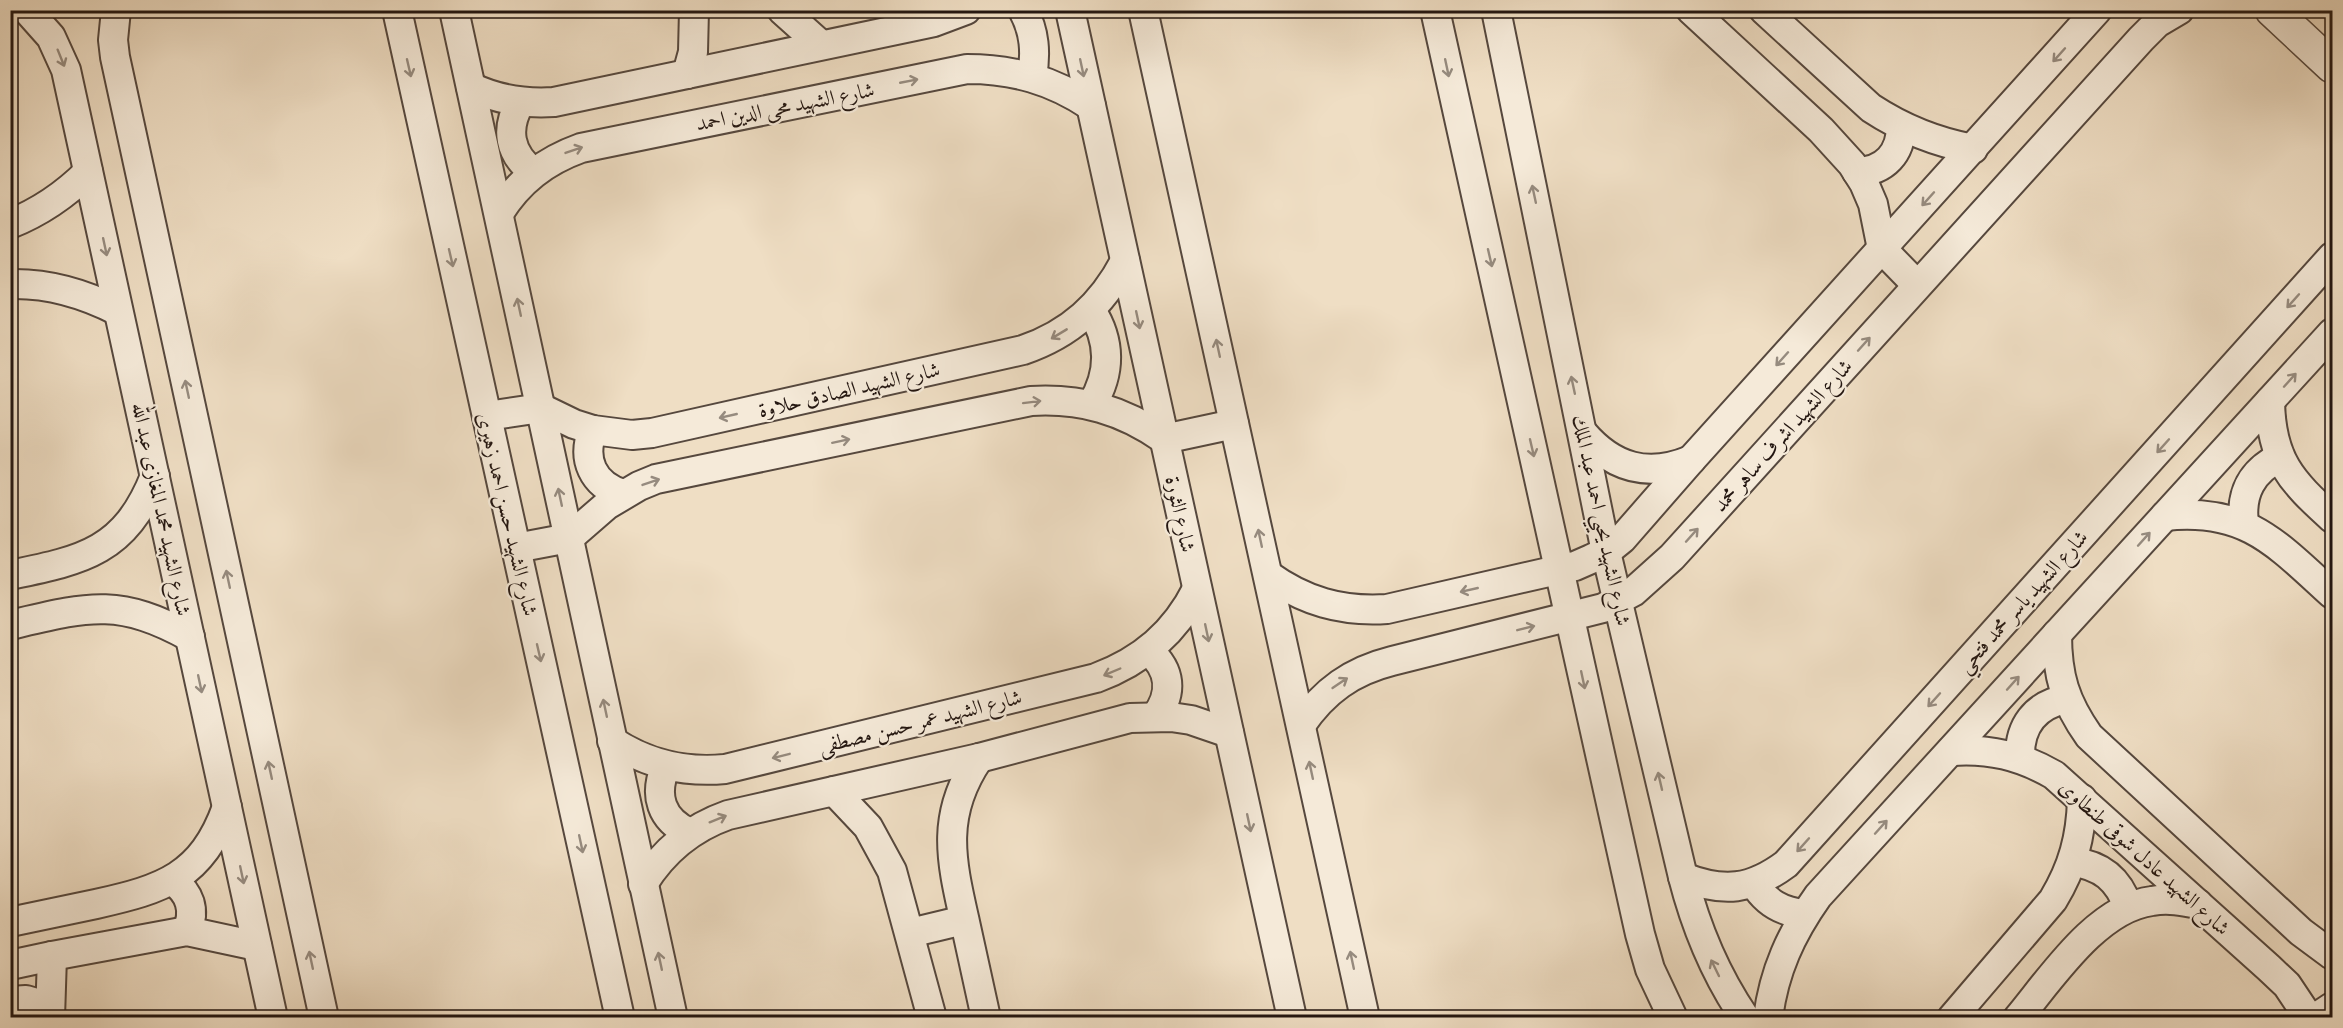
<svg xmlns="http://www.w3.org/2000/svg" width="2343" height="1028" viewBox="0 0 2343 1028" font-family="'EB Garamond',Amiri,serif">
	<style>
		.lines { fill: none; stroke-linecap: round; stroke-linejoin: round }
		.minor-casing { stroke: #56483e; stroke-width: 32 }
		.tertiary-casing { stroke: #56483e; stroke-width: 36 }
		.minor { stroke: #f5ead9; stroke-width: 28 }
		.tertiary { stroke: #f5ead9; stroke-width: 33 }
		.oneway { stroke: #968b7f }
		.labels { text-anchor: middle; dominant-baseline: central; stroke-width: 4.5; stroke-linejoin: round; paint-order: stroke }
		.street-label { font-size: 21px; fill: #231611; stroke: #f5ead9 }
	</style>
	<rect width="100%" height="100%" fill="#efdec4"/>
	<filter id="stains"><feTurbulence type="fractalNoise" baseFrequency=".00333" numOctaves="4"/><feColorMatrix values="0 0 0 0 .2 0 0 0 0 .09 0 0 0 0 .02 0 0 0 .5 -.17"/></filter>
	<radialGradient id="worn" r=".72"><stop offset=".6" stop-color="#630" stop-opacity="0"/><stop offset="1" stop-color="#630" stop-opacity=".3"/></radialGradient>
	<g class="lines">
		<g class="minor-casing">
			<g id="minor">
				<path d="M 27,10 L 51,37 L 66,70 L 273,1018"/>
				<path d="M 116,10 L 113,40 L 115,57 L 324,1018"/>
				<path d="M 397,10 L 620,1018"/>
				<path d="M 454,10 L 673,1018"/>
				<path d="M 782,10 L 821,45"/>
				<path d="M 1023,10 C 1035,32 1036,53 1032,77"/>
				<path d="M 1070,10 L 1292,1018"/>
				<path d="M 1143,10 L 1365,1018"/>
				<path d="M 1435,10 L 1640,934 L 1650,969 L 1673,1018"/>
				<path d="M 1496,10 L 1606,552 L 1683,877 C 1696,928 1715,974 1745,1018"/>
				<path d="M 1691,10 L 1821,130 L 1852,164 L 1864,183 L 1873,204 L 1882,249 L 1917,285"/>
				<path d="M 1764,10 L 1871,108 C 1903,129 1935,142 1973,149"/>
				<path d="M 687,74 L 693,52 L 694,10"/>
				<path d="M 471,87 C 498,100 524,104 554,102 L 934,22 L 966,10"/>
				<path d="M 520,103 C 505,129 509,153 533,172"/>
				<path d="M 1857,172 C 1885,171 1901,153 1901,126"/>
				<path d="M 499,213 C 519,181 545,161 581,148 L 967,69 C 1013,69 1052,80 1091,106"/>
				<path d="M 10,224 C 40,212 65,195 88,172"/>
				<path d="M 10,284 C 49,283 85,294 118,311"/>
				<path d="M 1091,310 C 1111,341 1111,373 1092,404"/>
				<path d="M 2270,401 C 2271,460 2291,481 2332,518"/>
				<path d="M 487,416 L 541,408 L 574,424 L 593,430 L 632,435 L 652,433 L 1023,350 C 1070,334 1102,305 1125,261"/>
				<path d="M 593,430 C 581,459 593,485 623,494"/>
				<path d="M 1583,433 C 1613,468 1648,478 1691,460"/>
				<path d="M 2165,516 C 2246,507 2277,544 2332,594"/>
				<path d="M 2244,524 C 2240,493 2252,471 2280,457"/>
				<path d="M 516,548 L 569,538 L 607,505 L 639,486 L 656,479 L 1031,401 C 1081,398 1123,410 1164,439 L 1234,424"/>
				<path d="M 10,575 C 83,560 125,552 155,476"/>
				<path d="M 1268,575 C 1304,601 1341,612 1387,609 L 1575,566 L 1591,559 L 1606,552 L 1622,539 L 1691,460 L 2097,10"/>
				<path d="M 10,625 C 87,607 118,597 190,637"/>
				<path d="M 2057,634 C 2057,676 2065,702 2089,736 L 2301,932 L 2332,955"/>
				<path d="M 1149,651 C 1171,670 1173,693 1156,716"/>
				<path d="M 1301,725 C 1324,691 1352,671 1392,661 L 1603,608 L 1633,592 L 1672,557 L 2141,39 L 2157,23 L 2179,10"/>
				<path d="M 612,741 C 647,764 683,773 725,769 L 1096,678 C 1142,661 1175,633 1197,589"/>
				<path d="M 1951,751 C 1989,748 2021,756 2054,775 L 2269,968 L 2287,985 L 2309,1018"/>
				<path d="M 979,758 C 940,815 951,860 965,922 C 972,954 979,986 986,1018"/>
				<path d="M 2020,758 C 2019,726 2035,705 2066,699"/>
				<path d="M 666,766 C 653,795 661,820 690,833"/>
				<path d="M 834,791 L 868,827 L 892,871 L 932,1018"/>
				<path d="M 2073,862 C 2101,865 2119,880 2128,907"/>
				<path d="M 1683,877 C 1724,893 1751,890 1786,864 L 2332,257"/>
				<path d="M 172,880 C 190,893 196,910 187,931"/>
				<path d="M 1754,883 C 1766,903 1782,912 1805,914"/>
				<path d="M 643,884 C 664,850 691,828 728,815 L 979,758 L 1130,718 L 1171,717 L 1191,720 L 1229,733"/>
				<path d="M 10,922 C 39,916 67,910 96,904 C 163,889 202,877 227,807"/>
				<path d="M 910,933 L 964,920"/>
				<path d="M 10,965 L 52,956 L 187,931 L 257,946"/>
				<path d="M 10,1001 L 26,1000 L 50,1007"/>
				<path d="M 50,1018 L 52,956"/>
				<path d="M 1768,1018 C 1774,971 1791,934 1818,896 L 2332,333"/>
				<path d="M 1952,1018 L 2053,900 C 2073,867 2081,837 2082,799"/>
				<path d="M 2018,1018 C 2052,977 2097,908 2152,901 C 2168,898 2183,901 2198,904"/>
				<path d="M 2312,1018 L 2320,1015 L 2332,1007"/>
			</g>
		</g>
		<g class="tertiary-casing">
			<path id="tertiary" d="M 2272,10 L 2332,66"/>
		</g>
		<use href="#minor" class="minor"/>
		<use href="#tertiary" class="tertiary"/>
	</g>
	<defs><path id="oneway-shaft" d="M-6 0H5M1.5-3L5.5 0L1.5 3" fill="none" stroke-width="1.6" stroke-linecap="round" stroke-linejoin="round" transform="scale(1.5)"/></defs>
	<g class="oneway">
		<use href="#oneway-shaft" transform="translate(2059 55) rotate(132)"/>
		<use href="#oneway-shaft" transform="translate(61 58) rotate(68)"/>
		<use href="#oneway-shaft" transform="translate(409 68) rotate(77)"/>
		<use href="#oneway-shaft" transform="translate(1082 68) rotate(78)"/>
		<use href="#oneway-shaft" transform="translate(1447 68) rotate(78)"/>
		<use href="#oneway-shaft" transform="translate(909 81) rotate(-11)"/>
		<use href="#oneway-shaft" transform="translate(574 150) rotate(-19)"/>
		<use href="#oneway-shaft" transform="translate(1534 194) rotate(-102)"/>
		<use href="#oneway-shaft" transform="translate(1928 199) rotate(132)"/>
		<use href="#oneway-shaft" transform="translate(105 247) rotate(78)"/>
		<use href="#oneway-shaft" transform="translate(451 258) rotate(77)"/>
		<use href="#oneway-shaft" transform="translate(1490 258) rotate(77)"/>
		<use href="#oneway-shaft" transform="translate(2293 301) rotate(132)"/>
		<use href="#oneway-shaft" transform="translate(519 307) rotate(-102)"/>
		<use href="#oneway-shaft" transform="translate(1138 320) rotate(78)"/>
		<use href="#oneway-shaft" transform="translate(1059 334) rotate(149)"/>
		<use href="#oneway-shaft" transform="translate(1864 344) rotate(-48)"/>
		<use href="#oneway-shaft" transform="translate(1218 348) rotate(-102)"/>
		<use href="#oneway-shaft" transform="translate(1782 359) rotate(132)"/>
		<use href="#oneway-shaft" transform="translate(2290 380) rotate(-48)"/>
		<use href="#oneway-shaft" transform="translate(1573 385) rotate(-102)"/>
		<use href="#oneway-shaft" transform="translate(187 389) rotate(-102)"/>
		<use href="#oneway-shaft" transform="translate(1032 402) rotate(-7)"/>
		<use href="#oneway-shaft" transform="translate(728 416) rotate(167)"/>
		<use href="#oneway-shaft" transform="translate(841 441) rotate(-12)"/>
		<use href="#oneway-shaft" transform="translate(2163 446) rotate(132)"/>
		<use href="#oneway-shaft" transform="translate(1532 448) rotate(77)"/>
		<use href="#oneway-shaft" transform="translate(651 482) rotate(-19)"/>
		<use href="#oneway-shaft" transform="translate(560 497) rotate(-102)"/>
		<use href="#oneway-shaft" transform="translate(1692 535) rotate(-48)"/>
		<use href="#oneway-shaft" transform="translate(1260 538) rotate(-102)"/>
		<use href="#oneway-shaft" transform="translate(2144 539) rotate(-48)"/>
		<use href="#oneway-shaft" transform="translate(228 579) rotate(-102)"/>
		<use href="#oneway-shaft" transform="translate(1469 590) rotate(167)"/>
		<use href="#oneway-shaft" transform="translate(1526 628) rotate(-14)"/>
		<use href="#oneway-shaft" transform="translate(1207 633) rotate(78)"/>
		<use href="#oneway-shaft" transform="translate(539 653) rotate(77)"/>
		<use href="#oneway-shaft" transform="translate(1112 672) rotate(157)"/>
		<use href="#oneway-shaft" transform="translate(1583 680) rotate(78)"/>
		<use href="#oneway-shaft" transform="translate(1340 683) rotate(-34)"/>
		<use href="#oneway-shaft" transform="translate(2013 683) rotate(-48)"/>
		<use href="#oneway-shaft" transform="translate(200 684) rotate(78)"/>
		<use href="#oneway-shaft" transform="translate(1934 700) rotate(132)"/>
		<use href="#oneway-shaft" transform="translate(605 708) rotate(-102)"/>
		<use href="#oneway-shaft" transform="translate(781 756) rotate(166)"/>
		<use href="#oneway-shaft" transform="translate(270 770) rotate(-102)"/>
		<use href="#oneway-shaft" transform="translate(1311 770) rotate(-102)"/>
		<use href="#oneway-shaft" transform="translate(1660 781) rotate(-103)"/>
		<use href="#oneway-shaft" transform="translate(718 819) rotate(-22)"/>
		<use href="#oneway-shaft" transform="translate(1249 823) rotate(78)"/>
		<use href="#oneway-shaft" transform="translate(1881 827) rotate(-48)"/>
		<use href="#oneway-shaft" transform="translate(581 844) rotate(78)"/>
		<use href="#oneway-shaft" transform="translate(1803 845) rotate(132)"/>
		<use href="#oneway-shaft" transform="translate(242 875) rotate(78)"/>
		<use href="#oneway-shaft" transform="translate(311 960) rotate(-102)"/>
		<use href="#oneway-shaft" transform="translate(1352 960) rotate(-102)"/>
		<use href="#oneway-shaft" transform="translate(660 961) rotate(-102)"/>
		<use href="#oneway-shaft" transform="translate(1715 968) rotate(-116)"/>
	</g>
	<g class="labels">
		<g class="street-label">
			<text transform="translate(785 106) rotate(-11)">شارع الشهيد محى الدين احمد</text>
			<text transform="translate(849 389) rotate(-13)">شارع الشهيد الصادق حلاوة</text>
			<text transform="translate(1782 435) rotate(-48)">شارع الشهيد اشرف ساهر محمد</text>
			<text transform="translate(162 509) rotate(78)">شارع الشهيد محمد المغازى عبد الله</text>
			<text transform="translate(508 514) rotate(77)">شارع الشهيد حسن احمد زهيرى</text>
			<text transform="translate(1181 514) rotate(78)">شارع الثورة</text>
			<text transform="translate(1602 520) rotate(78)">شارع الشهيد يحيي احمد عبد الملك</text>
			<text transform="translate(2022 601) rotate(-48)">شارع الشهيد ياسر محمد فتحي</text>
			<text transform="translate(920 721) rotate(-14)">شارع الشهيد عمر حسن مصطفى</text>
			<text transform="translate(2145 857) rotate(42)">شارع الشهيد عادل شوقى طنطاوى</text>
		</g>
	</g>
	<rect width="2343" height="1028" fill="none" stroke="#efdec4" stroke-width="36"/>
	<rect x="12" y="12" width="2319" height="1004" fill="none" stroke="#231611" stroke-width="3"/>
	<rect x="18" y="18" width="2307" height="992" fill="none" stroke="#231611" stroke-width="1.5"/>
	<rect width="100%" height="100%" filter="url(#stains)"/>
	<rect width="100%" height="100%" fill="url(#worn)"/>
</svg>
